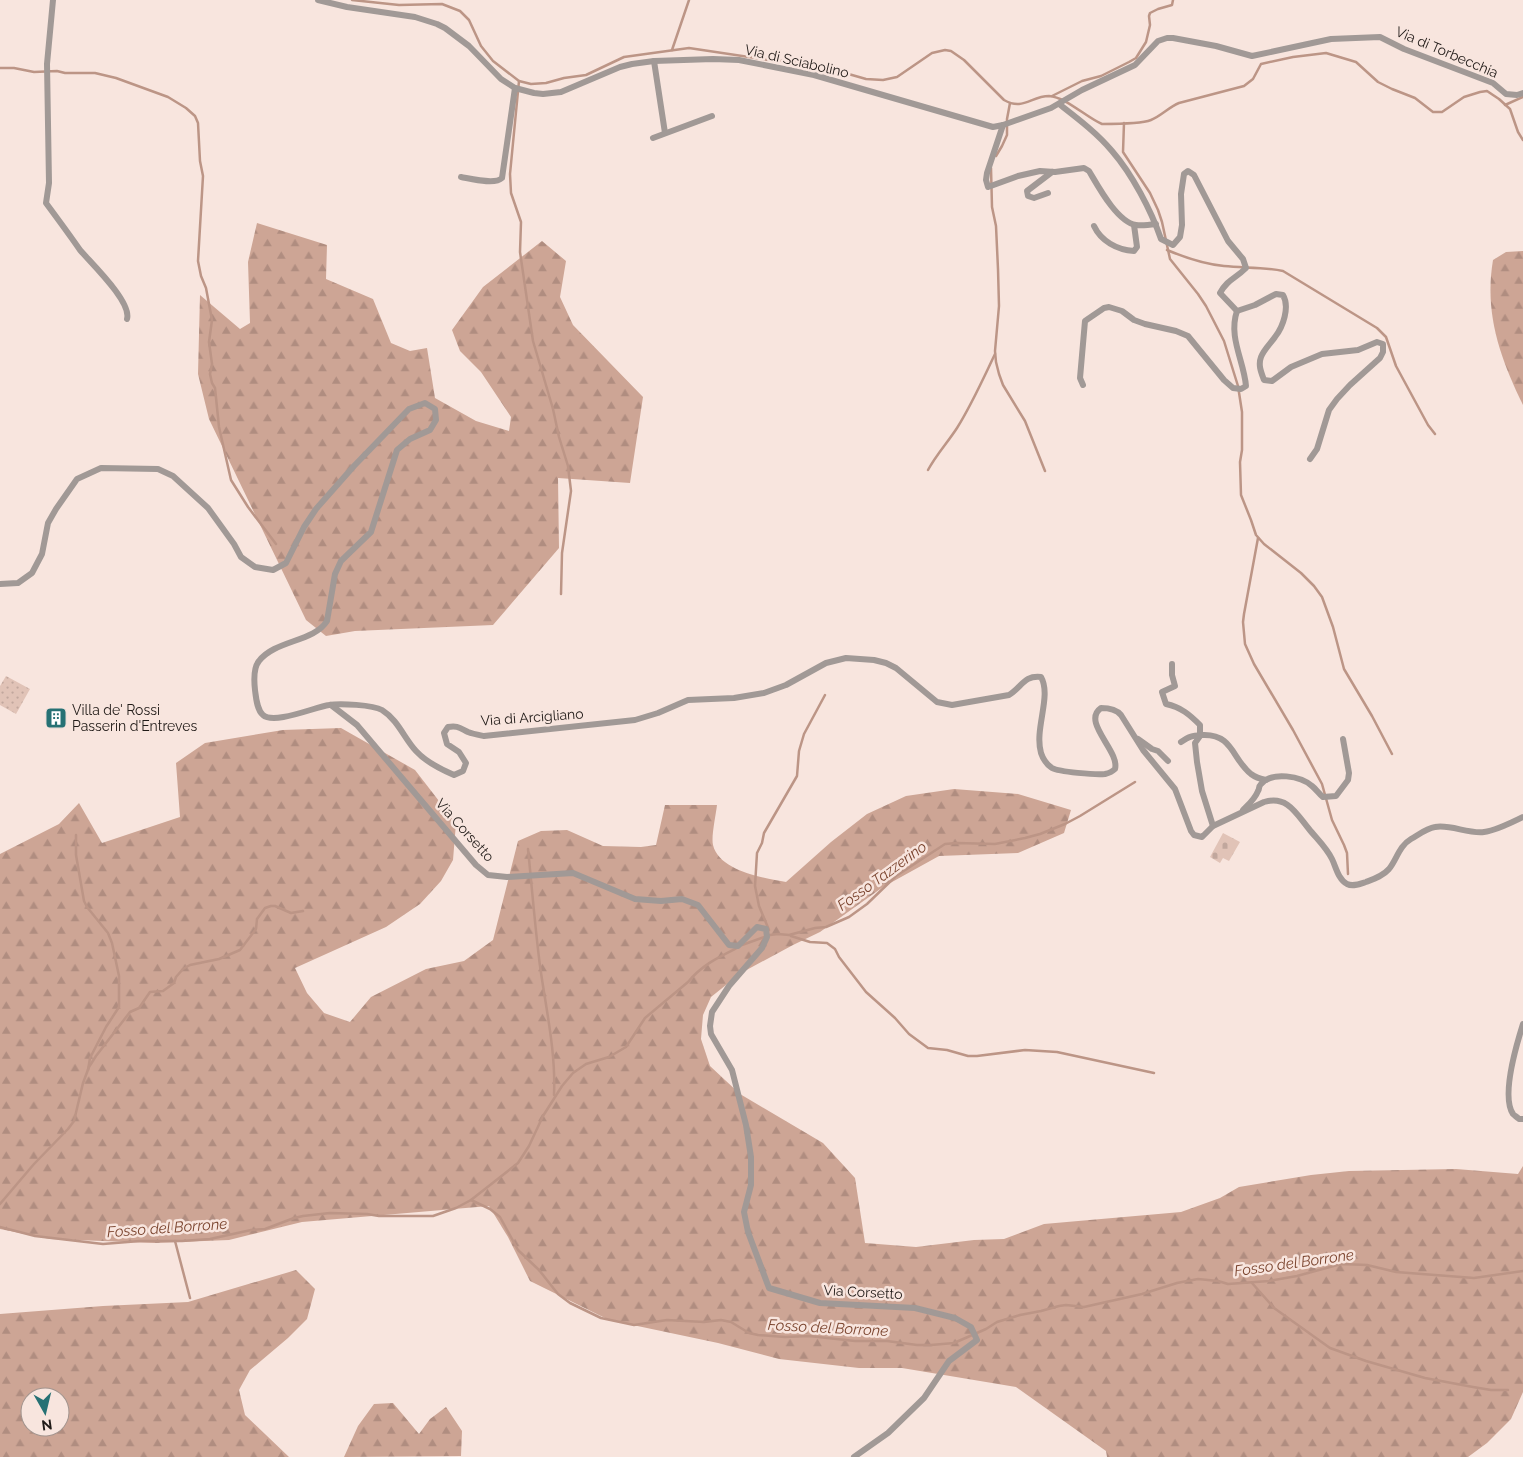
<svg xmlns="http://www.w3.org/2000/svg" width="1523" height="1457" viewBox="0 0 1523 1457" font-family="Raleway,sans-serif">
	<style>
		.forest { fill: url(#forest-firs); fill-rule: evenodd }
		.cemetery { fill: url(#cemetery-stones) }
		.garden { fill: url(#garden-dots) }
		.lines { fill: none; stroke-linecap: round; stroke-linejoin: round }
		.stream { stroke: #bc9586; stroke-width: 2.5 }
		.street { stroke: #a19996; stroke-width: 6 }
		.labels { text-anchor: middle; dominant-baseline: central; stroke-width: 5; stroke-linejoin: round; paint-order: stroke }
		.street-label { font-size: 14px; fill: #201a17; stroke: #f8e5de }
		.poi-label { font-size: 14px; fill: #201a17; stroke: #f8e5de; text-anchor: start }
		.water-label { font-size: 15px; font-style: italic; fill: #7b442e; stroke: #f8e5de }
	</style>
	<defs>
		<pattern id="forest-firs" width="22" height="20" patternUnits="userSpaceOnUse" patternTransform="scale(1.25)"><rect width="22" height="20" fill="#cda595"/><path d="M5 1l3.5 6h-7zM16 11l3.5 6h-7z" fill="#b08d80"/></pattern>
		<pattern id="cemetery-stones" width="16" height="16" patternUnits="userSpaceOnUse" patternTransform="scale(1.25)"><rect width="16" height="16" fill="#e1c3b7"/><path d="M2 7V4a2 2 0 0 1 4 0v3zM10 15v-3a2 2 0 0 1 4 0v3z" fill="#c1a79d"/></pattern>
		<pattern id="garden-dots" width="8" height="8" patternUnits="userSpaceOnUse" patternTransform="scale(1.25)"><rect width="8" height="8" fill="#e1c3b7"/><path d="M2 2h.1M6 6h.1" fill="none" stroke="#c1a79d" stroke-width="1.8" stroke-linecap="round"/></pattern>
	</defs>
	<rect width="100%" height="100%" fill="#f8e5de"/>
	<g class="forest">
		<path d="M 257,223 L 327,245 L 326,279 L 373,299 L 391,343 L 410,351 L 427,348 L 435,398 L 476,421 L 509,431 L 511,417 L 481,372 L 460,351 L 452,330 L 483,287 L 542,241 L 566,261 L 560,297 L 573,325 L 643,397 L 630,483 L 558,478 L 559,548 L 493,625 L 355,631 L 326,636 L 306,620 L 209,419 L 198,374 L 200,295 L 240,329 L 250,323 L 248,262 Z"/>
		<path d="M 1523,251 L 1523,405 C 1500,358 1484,313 1493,260 L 1506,252 Z"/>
		<path d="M 341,728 L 415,770 L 456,823 L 453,860 L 441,881 L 420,904 L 386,927 L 295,968 L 307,993 L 324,1013 L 350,1022 L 371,997 L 426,969 L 464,961 L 493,940 L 518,841 L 541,831 L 567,830 L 603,846 L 641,847 L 656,845 L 665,805 L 717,805 C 716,814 711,837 713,845 C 719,871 764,878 786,882 L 831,842 L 867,814 L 906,796 L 954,789 L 1018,794 L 1071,810 L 1064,833 L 1018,853 L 939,856 L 883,887 L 820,932 L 793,945 L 741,973 L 711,997 L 703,1015 L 701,1039 L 710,1066 L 740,1094 L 823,1143 L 855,1178 L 865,1243 L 916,1247 L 974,1240 L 1004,1239 L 1044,1224 L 1181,1212 L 1220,1198 L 1239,1187 L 1311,1175 L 1349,1171 L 1456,1169 L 1518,1174 L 1523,1166 L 1523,1392 L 1511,1419 L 1487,1443 L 1468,1457 L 1107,1457 L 1106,1451 L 1016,1387 L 902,1368 L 859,1368 L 779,1359 L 718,1343 L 609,1320 L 530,1281 L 508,1237 L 489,1206 L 302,1222 L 229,1240 L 155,1243 L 50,1239 L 0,1229 L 0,854 L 59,824 L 79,803 L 102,843 L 180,817 L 176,763 L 205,743 L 283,730 Z"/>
		<path d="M 296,1270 L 315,1289 L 307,1319 L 288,1338 L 250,1370 L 239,1390 L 245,1415 L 289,1457 L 0,1457 L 0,1314 L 103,1306 L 188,1302 ZM 30,1397 L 60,1397 L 60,1427 L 30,1427 Z"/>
		<path d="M 393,1403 L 419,1434 L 430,1419 L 446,1407 L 462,1431 L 461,1456 L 344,1457 L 358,1426 L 374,1404 Z"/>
	</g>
	<path class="cemetery" d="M 1223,833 L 1240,842 L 1229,861 L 1223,858 L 1220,863 L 1210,857 Z"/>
	<path class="garden" d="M 6,676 L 30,689 L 16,714 L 0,705 L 0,686 Z"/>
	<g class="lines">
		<g class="stream">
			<path d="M 352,0 L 399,5 L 442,4 L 460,11 L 469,20 L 481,46 L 493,61 L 519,81 L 531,84 L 546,83 L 564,78 L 586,75 L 624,57 L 689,48 L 769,60 L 804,62 L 822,65 L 838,71 L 866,79 L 883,80 L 897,77 L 932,53 L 945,50 L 951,51 L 964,60 L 1004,100 C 1023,111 1031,96 1049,96 C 1066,97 1087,118 1102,124 C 1113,124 1141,124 1151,120 C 1161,116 1169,107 1179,103 L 1244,86 L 1253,79 L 1261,64 L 1293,57 L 1326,53 L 1356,62 L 1378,82 L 1392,89 L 1415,98 L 1433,112 L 1442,112 L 1464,97 L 1480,92 L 1487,91 L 1499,99 L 1510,109 L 1518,132 L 1523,140"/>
			<path d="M 672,50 L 689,0"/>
			<path d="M 0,68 L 14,68 L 34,72 L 57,71 L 65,73 L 95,73 L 116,78 L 168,97 L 186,108 L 195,116 L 198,123 L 200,161 L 203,176 L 198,261 L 201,276 L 206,288 L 212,320 L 209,342 L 212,364 L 210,374 L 212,383 L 215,388 L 219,427 L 231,480 L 248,507 L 276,544"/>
			<path d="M 519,81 L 510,174 L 511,193 L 521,222 L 520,252 L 533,341 L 553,409 L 559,437 L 568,466 L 571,491 L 562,553 L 561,594"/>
			<path d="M 1052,96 L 1082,81 L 1101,76 L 1129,62 L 1136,58 L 1146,42 L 1150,25 L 1149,16 L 1150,13 L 1158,9 L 1172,5 L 1173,0"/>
			<path d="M 1505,105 L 1523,97"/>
			<path d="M 1124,123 L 1123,152 L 1150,193 L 1158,210 L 1162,222 L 1170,259 L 1198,294 L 1206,306 L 1224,341 L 1233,370 L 1238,386 L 1242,412 L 1242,450 L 1240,462 L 1241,495 L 1251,520 L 1256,535 L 1264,544 L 1301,573 L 1314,586 L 1322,597 L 1333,627 L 1344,669 L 1372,716 L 1392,754"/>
			<path d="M 996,156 L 1002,146 L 1007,135 L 1007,119 L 1010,103"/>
			<path d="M 991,168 L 992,207 L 996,226 L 998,269 L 999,306 L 995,351 L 996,362 L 999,374 L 1003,385 L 1025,421 L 1045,471"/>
			<path d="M 1167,250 C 1186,258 1203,264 1224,266 C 1244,268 1263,267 1283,271 L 1377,328 L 1386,337 L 1396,366 L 1428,425 L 1435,434"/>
			<path d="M 928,470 C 936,455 948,442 957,428 C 972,404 983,379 995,354"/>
			<path d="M 1258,538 L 1244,614 L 1243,622 L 1245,644 L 1254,664 L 1293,730 L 1322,784 L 1332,820 L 1344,845 L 1347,853 L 1348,874"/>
			<path d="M 76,835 L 76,855 L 84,901 L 87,907 L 108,933 L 112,943 L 119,976 L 119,1007 L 106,1027 L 90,1058 L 88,1070"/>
			<path d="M 528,849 C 532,888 535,927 540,966 C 546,1009 556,1052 554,1095"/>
			<path d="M 769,930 L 759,906 L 755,886 L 757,853 L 762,843 L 764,833 L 797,776 L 799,751 L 804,734 L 825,695"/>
			<path d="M 791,936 L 810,942 L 827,943 L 835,949 L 839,957 L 866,992 L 895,1018 L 909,1034 L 928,1048 L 947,1050 L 968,1056 L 977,1056 L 1025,1050 L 1057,1052 L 1154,1073"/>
			<path d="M 742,945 L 770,935 L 778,934 L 789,935 L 815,928 L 826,927 L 849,917 L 867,904 L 896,876 L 945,844 L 957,843 L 995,844 L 1025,838 L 1040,834 L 1065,824 L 1080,816 L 1135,782"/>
			<path d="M 471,1200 L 490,1209 L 500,1217 L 518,1250 L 539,1270 L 558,1294 L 570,1303 L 601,1318 L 634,1325 L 667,1320 L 704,1322 L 721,1320 L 731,1322 L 749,1333 L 758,1335 L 785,1337 L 809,1336 L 855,1341 L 887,1341 L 917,1345 L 931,1345 L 954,1343 L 986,1329 L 997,1322 L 1020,1315 L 1041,1311 L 1059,1306 L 1066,1305 L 1084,1307 L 1142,1294 L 1177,1283 L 1198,1279 L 1218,1281 L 1228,1284 L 1269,1281 L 1297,1276 L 1341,1264 L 1367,1265 L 1396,1272 L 1474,1278 L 1523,1271"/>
			<path d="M 0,1204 L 34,1164 L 68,1129 L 74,1121 L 83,1083 L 89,1067 L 96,1056 L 130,1012 L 139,1008 L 150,992 L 163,991 L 174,983 L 176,977 L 183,969 L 190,965 L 219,959 L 240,950 L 256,929 L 257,919 L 265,908 L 271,906 L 275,906 L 291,913 L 303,911"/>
			<path d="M 0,1227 L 35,1236 L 103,1244 L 140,1241 L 182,1241 L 210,1239 L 251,1230 L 265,1229 L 294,1218 L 303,1216 L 330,1213 L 367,1214 L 379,1216 L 433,1216 L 456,1208 L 471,1200 L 518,1163 L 529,1146 L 543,1116 L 562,1086 L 573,1073 L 586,1064 L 609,1057 L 626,1047 L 645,1018 L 688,982 C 702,965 717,958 737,948"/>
			<path d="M 175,1241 L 190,1298"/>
			<path d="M 1252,1283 L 1274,1308 L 1330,1348 L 1366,1361 L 1425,1378 L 1473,1387 L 1491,1390 L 1508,1390"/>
		</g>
		<g class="street">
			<path d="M 53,0 L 47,64 L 49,183 L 46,203 C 57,218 69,234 80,250 C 91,263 132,302 127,319"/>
			<path d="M 318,0 L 347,7 L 415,17 L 437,24 L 445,28 L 469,46 L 501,79 L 515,88 L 534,93 L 543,94 L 561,92 L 620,67 L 632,64 L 654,61 L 713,59 L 739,60 L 814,75 L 993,127 L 1003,125 L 1051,108 L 1082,90 L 1135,65 L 1158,41 L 1167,38 L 1173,38 L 1216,46 L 1252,56 L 1331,39 L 1380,37 L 1404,49 L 1493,83 L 1506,94 L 1517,95 L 1523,93"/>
			<path d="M 654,61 L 665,133"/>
			<path d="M 1059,104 C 1077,118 1097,133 1112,151 C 1132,174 1151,210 1161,239 L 1173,245 L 1180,237 L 1182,225 L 1181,194 L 1184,174 L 1188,171 L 1194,175 L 1228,241 L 1243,259 L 1246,268 C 1235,279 1228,279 1220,293 L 1237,311 L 1255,305 L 1272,296 L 1276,294 L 1283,295 C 1290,307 1283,327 1275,337 C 1271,343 1264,349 1261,357 C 1258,365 1261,372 1264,380 L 1272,381 L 1291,367 L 1322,354 L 1358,350 L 1377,342 L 1383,344 L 1383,352 L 1380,358 L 1350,385 L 1337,399 L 1329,410 L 1317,449 L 1310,459"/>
			<path d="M 1003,125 L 987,173 L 986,180 L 988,187 L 1018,176 L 1040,171 L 1055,172 L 1084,168 L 1089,171 C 1098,186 1117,222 1136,225 C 1142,226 1149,225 1156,224"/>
			<path d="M 653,138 L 712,116"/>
			<path d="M 461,177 C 472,179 495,185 502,178 L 515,88"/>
			<path d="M 1048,193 L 1034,198 L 1028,196 L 1027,191 L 1052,172"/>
			<path d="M 1094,226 C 1101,241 1117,250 1134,251 L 1137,247 L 1134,225"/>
			<path d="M 1083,385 L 1080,378 L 1085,321 L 1104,308 L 1109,307 L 1122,311 L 1134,320 L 1145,324 L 1176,331 L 1188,336 L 1224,380 L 1233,388 L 1241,389 L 1246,386 C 1244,361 1228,337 1237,311"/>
			<path d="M 0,584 L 18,583 L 32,573 L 42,554 L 48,523 L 56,509 L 77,479 L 101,468 L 158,469 L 173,476 L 208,508 L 234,544 L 241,557 L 255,567 L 273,570 L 286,563 L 304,527 L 316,509 L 354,466 L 409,409 L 425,403 L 435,409 L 436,420 L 430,430 L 410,439 L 397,450 L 371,532 L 341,561 L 335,574 L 327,621 C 314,642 275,640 259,661 C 253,668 254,681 255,690 C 256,698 257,710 263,715 C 274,725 315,707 329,705 C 340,703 373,705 382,710 C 398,720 404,738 416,751 C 426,762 440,769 454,775 L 463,771 L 466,763 L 459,752 L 447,744 L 444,733 L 448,727 C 457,725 460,728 468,732 C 473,734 479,735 484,736 L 635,720 L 658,713 L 688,700 L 734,698 L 764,693 L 786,685 L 826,663 L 846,658 L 874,660 L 886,663 L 896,668 L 937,702 L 952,705 L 1009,695 C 1022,687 1024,675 1041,677 C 1052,696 1034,729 1041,753 C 1043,759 1046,764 1052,768 C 1059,772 1096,775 1105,774 C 1109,773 1112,772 1115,769 C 1120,751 1081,722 1101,708 C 1108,708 1116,709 1121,715 L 1143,750 L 1175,789 L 1191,831 L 1194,835 L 1202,837 L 1213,826 L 1264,802 C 1287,795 1296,813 1309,829 C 1317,839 1326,847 1332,859 C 1336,867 1338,879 1347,884 C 1353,887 1360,884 1366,882 C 1374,879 1383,876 1389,869 C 1397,859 1399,846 1411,839 C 1418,835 1427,828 1435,827 C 1450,824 1468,834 1484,832 C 1495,831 1513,822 1523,817"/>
			<path d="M 1172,664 L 1172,675 L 1175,686 L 1162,692 L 1166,704 C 1181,707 1190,715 1200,725 L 1200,736 L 1195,743 L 1197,762 L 1202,791 L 1213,826"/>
			<path d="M 331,705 L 357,725 L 476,865 L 488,875 L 507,877 L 573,873 L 635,899 L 661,901 L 682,899 L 698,905 L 729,945 L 738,946 L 757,927 L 766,929 L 767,937 L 762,948 L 729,986 L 712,1012 L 710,1026 L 711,1034 L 732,1070 L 746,1125 L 751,1157 L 751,1185 L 744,1212 L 748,1232 L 769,1288 L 820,1303 L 915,1308 L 955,1318 L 971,1327 L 977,1340 L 949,1361 L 924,1398 L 888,1433 L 854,1457"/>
			<path d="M 1138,739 L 1152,749 L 1158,751 L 1168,761"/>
			<path d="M 1181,742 C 1190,736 1192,736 1203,735 C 1233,734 1232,759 1251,774 C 1255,777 1261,779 1266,780"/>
			<path d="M 1243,810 C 1249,804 1255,799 1258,791 C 1260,788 1258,787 1261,784 C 1272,771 1301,776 1312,786 C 1316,789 1319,794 1323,797 L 1336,796 L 1348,780 L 1349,773 L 1343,739"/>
			<path d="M 1523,1024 C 1517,1043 1501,1096 1513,1114 C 1515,1116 1517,1117 1519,1119 L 1523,1119"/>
		</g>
	</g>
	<defs>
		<g id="building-square" transform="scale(1.125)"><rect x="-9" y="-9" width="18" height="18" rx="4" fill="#267174" stroke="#f8e5de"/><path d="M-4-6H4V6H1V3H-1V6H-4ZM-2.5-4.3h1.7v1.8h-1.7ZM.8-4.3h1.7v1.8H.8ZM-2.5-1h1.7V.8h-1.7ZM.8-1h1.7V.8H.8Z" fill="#fff"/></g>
	</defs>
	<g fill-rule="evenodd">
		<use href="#building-square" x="56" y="718"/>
	</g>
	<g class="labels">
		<g class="street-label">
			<text transform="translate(1447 52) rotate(23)">Via di Torbecchia</text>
			<text transform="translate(797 61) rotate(13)">Via di Sciabolino</text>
			<text transform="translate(532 717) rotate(-4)">Via di Arcigliano</text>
			<text transform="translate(465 830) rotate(48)">Via Corsetto</text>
			<text transform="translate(863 1292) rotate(3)">Via Corsetto</text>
		</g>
		<g class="poi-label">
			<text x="72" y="710">Villa de' Rossi<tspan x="72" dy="16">Passerin d'Entreves</tspan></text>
		</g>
		<g class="water-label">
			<text transform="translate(882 876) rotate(-36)">Fosso Tazzerino</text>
			<text transform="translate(167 1228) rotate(-4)">Fosso del Borrone</text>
			<text transform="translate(1294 1263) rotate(-8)">Fosso del Borrone</text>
			<text transform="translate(828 1328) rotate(3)">Fosso del Borrone</text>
		</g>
	</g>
	<g transform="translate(45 1412) rotate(172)"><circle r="24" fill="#f8e5de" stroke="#a2948e"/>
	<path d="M0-4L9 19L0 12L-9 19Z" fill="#267174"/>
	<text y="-8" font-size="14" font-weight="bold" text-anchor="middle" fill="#201a17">N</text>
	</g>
</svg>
